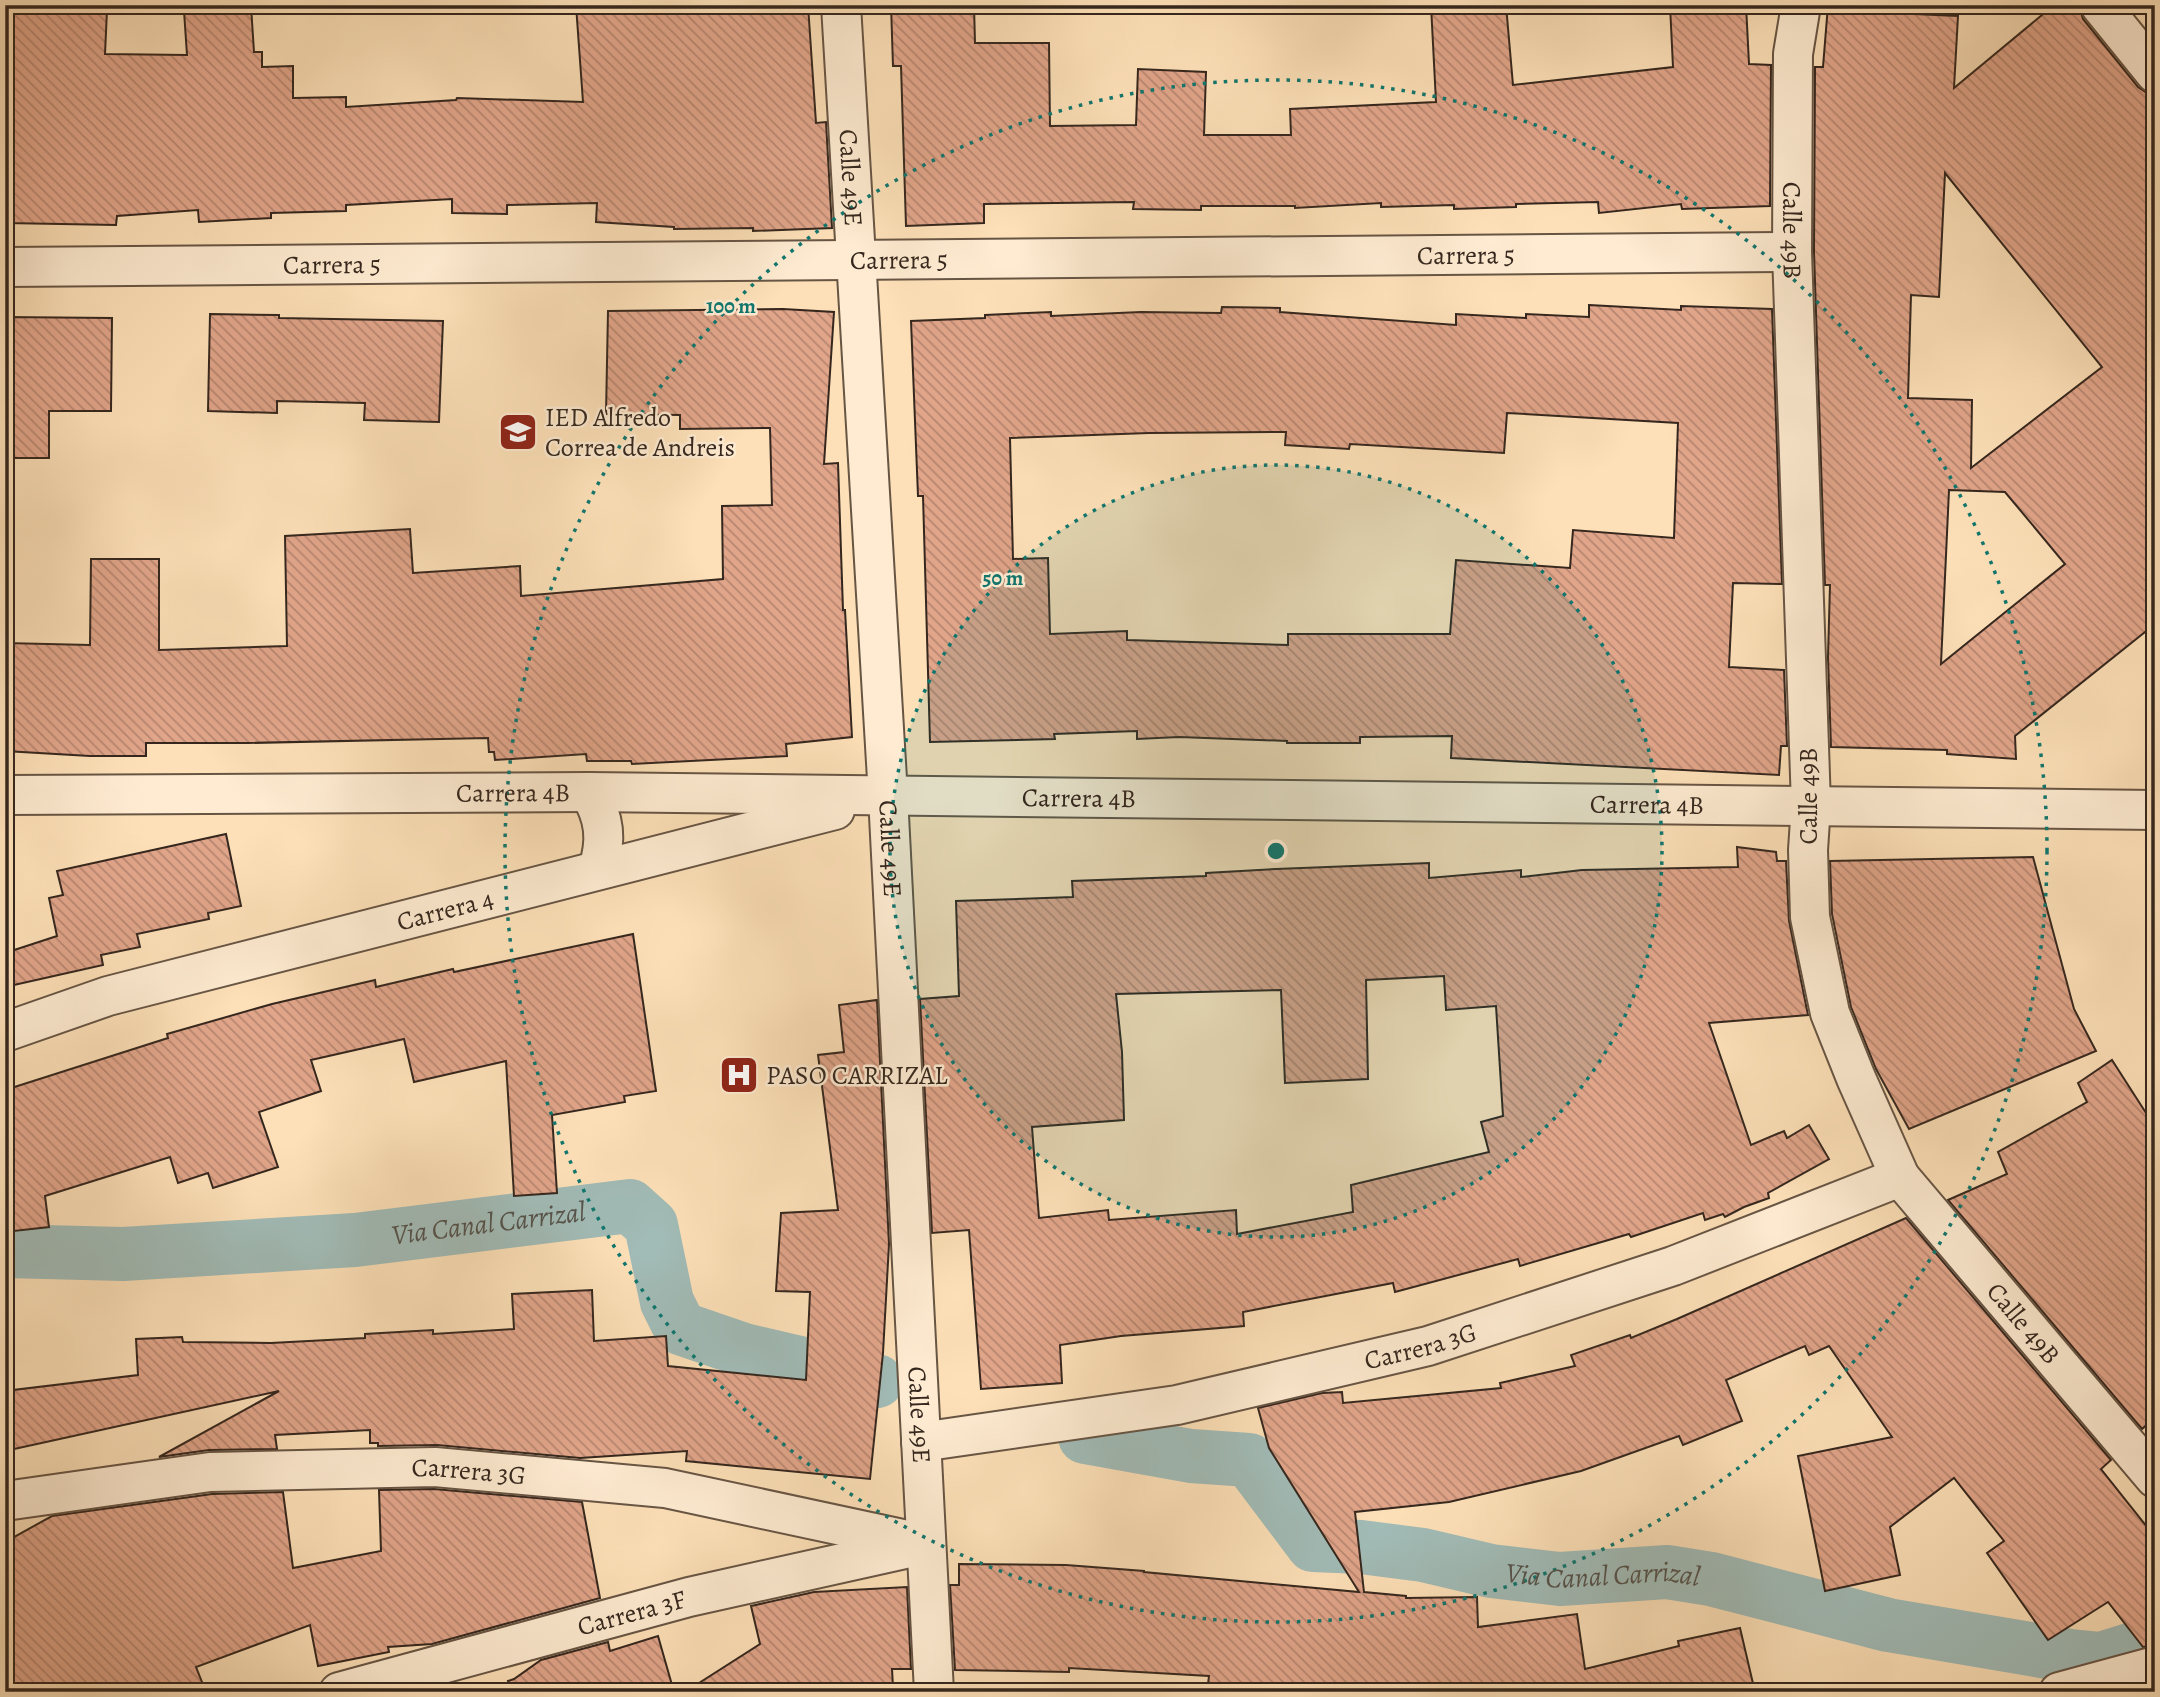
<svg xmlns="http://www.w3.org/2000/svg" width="2160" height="1697" viewBox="0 0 2160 1697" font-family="Alegreya,serif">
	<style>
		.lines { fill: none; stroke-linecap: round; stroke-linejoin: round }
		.canal { stroke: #a1bbb6; stroke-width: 54 }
		.building { fill: url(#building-back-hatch); stroke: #35271e; stroke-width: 2; fill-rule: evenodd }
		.minor-casing { stroke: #675544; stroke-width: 42 }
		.minor { stroke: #feebd1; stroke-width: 38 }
		.ring { fill: none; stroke: #0f766e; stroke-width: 3.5; stroke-dasharray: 3.5 7 }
		.labels { text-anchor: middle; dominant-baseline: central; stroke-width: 5; stroke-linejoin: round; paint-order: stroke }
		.street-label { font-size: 26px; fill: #35271e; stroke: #feebd1 }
		.poi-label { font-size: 26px; fill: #35271e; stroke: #feebd1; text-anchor: start }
		.water-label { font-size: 28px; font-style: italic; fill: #55534c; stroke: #feebd1 }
		.centre { fill: #0f766e; stroke: #feebd1; stroke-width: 3.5 }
		.ring-label { font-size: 21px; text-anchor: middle; font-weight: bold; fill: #0f766e; stroke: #feebd1; stroke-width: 5; stroke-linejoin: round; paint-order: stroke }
	</style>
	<defs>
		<pattern id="building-back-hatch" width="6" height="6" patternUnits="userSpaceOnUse" patternTransform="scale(1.75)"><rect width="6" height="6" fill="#e1a58a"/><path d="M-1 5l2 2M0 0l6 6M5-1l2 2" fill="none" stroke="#b78670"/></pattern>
	</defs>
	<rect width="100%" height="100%" fill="#fde0b8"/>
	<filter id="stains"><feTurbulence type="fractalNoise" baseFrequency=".00286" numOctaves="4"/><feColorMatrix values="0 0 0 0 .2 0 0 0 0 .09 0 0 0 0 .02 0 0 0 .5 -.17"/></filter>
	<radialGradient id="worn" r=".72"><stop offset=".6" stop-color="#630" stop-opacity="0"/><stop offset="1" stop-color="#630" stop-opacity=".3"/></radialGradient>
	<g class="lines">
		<g class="canal">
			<path id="s1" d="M 5,1251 L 123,1254 L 355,1240 L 630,1206 L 651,1225 L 667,1302 L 680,1328 L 744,1350 L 877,1381"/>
			<path id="s2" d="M 1085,1437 L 1191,1456 L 1249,1460 L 1313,1545 L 1361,1547 L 1423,1555 L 1491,1571 L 1560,1579 L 1667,1572 L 1711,1579 L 1888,1625 L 2071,1656 L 2101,1659 L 2155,1642"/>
		</g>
	</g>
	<g class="building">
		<path d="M 576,5 L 808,5 L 816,123 L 826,122 L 832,228 L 753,231 L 753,228 L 674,229 L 674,227 L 596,222 L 597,203 L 507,205 L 507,214 L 452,213 L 452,199 L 346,205 L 346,211 L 271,213 L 271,218 L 199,222 L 198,210 L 117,216 L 116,225 L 5,223 L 5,6 L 107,10 L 105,54 L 187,55 L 184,11 L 251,6 L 254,52 L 262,52 L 262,67 L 293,66 L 293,98 L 346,97 L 346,107 L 456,100 L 457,98 L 583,102 Z"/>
		<path d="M 891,5 L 974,5 L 975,43 L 1049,43 L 1050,126 L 1136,125 L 1138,69 L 1206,72 L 1204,135 L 1291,135 L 1290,109 L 1436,102 L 1431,5 L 1506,5 L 1513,85 L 1673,67 L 1670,5 L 1746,5 L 1749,64 L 1771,65 L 1770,206 L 1682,209 L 1681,204 L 1599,213 L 1598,202 L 1516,204 L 1516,207 L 1454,209 L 1454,205 L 1381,207 L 1381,203 L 1295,208 L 1295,206 L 1201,206 L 1201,210 L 1133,209 L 1134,202 L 984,204 L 984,223 L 906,226 L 901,66 L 893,66 Z"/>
		<path d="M 1828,5 L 1893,9 L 1893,13 L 1958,16 L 1954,88 L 2054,5 L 2079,5 L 2083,19 L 2138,87 L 2147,93 L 2155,94 L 2155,624 L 2015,736 L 2016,759 L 1947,754 L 1947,750 L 1831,747 L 1828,657 L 1830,585 L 1825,585 L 1814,252 L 1815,67 L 1823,67 ZM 1945,173 L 2102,367 L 1971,468 L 1972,400 L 1908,398 L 1911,295 L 1939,297 ZM 1949,490 L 2005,492 L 2065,564 L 1941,664 Z"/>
		<path d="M 1589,305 L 1681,310 L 1681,306 L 1772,309 L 1782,584 L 1733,583 L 1729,667 L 1784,670 L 1787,746 L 1781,746 L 1779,775 L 1451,758 L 1452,736 L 1360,737 L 1360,743 L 1287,743 L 1287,741 L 1179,737 L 1137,739 L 1137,731 L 1054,734 L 1055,739 L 930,742 L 923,496 L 918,496 L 911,321 L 985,318 L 985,315 L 1051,312 L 1051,316 L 1141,312 L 1221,313 L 1222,307 L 1280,308 L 1280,312 L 1456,325 L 1456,314 L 1526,318 L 1526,314 L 1589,317 ZM 1507,413 L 1678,423 L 1674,538 L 1573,530 L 1570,568 L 1456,560 L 1450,634 L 1288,634 L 1288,645 L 1127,640 L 1127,631 L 1050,634 L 1048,558 L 1013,559 L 1010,438 L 1149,433 L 1286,432 L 1285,445 L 1349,449 L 1350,444 L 1504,453 Z"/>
		<path d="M 783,309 L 834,312 L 824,464 L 838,463 L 843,610 L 845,610 L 852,737 L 786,744 L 787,756 L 632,764 L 631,761 L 587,761 L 586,754 L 495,760 L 494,752 L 489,752 L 488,738 L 248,743 L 146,743 L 146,756 L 90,756 L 5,751 L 5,643 L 90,645 L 91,559 L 159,559 L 159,650 L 287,646 L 285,536 L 410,529 L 413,573 L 520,566 L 521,596 L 723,579 L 722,506 L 772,505 L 770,428 L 680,429 L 680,415 L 606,414 L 608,311 Z"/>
		<path d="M 210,314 L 279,315 L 279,318 L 443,321 L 439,422 L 364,420 L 365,403 L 277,401 L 277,413 L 208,411 Z"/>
		<path d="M 5,317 L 112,318 L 111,411 L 49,411 L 49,458 L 5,458 Z"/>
		<path d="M 226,834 L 241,906 L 208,913 L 209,919 L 137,934 L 140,947 L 101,955 L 103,965 L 5,987 L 5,953 L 57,936 L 49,898 L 63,895 L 57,871 Z"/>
		<path d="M 1737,847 L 1776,852 L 1777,861 L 1786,861 L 1789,921 L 1808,1015 L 1709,1023 L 1751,1145 L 1784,1131 L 1787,1138 L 1809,1125 L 1829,1159 L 1768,1193 L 1769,1198 L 1744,1207 L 1725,1217 L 1723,1214 L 1705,1220 L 1703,1213 L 1631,1237 L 1629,1234 L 1520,1266 L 1518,1259 L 1395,1292 L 1393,1283 L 1243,1312 L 1244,1326 L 1121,1336 L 1060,1345 L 1062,1383 L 981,1389 L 969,1230 L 932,1233 L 920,999 L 959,996 L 956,901 L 1073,897 L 1072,881 L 1206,876 L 1206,873 L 1276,869 L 1429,863 L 1429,878 L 1521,870 L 1521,877 L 1582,870 L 1738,867 ZM 1444,976 L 1446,1010 L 1496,1006 L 1503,1116 L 1481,1122 L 1489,1152 L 1351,1185 L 1353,1212 L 1237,1234 L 1236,1210 L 1109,1220 L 1108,1210 L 1039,1218 L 1032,1127 L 1124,1120 L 1122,1052 L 1116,994 L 1281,990 L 1285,1083 L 1368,1079 L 1366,980 Z"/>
		<path d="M 2033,857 L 2074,1009 L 2096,1051 L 1909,1129 L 1876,1069 L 1851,1007 L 1832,914 L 1830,861 Z"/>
		<path d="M 633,934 L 656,1091 L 624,1096 L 625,1102 L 552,1115 L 557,1193 L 514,1196 L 506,1061 L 414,1082 L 404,1039 L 311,1060 L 321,1091 L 259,1112 L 278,1167 L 213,1188 L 208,1173 L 178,1183 L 170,1157 L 45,1196 L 49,1227 L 5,1232 L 5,1090 L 168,1038 L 167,1034 L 272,1004 L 375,980 L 376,987 L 453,969 L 454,972 Z"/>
		<path d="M 877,1000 L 889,1244 L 883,1353 L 870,1479 L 686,1461 L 687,1451 L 580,1458 L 437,1445 L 378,1446 L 378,1443 L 370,1443 L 370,1430 L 275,1435 L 277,1449 L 209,1450 L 159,1457 L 279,1391 L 5,1451 L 5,1391 L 138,1375 L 136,1339 L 182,1337 L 183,1342 L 271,1343 L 365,1338 L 365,1334 L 433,1330 L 433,1334 L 514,1329 L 512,1294 L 592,1290 L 594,1341 L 666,1336 L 668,1366 L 806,1380 L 810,1292 L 776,1291 L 781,1213 L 838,1210 L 818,1055 L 844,1052 L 839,1005 Z"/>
		<path d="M 2112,1060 L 2155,1127 L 2155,1417 L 2142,1429 L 1948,1200 L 2007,1174 L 1998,1152 L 2087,1102 L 2078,1083 Z"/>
		<path d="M 1906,1218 L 2111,1460 L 2101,1469 L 2155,1537 L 2155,1645 L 2143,1647 L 2108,1602 L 2048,1640 L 1987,1553 L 2004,1541 L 1954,1478 L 1890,1527 L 1900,1575 L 1825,1591 L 1798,1456 L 1892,1437 L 1829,1346 L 1809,1355 L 1805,1346 L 1726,1380 L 1742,1421 L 1683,1445 L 1679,1436 L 1581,1471 L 1449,1502 L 1355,1512 L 1364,1592 L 1406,1596 L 1406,1598 L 1477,1597 L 1478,1627 L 1577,1614 L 1585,1669 L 1679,1646 L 1678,1641 L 1740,1628 L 1755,1692 L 1207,1692 L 1209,1676 L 1069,1668 L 1069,1672 L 955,1670 L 950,1585 L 959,1585 L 959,1564 L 1066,1565 L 1144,1571 L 1144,1572 L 1359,1592 L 1269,1448 L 1258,1408 L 1322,1393 L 1342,1392 L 1343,1403 L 1501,1388 L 1500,1383 L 1575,1366 L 1571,1355 L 1630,1335 L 1631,1338 L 1677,1319 Z"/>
		<path d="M 434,1489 L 582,1502 L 600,1598 L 432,1644 L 388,1647 L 389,1652 L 318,1666 L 310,1625 L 196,1667 L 206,1692 L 5,1692 L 5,1542 L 52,1516 L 212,1494 L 283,1492 L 293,1568 L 381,1551 L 379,1490 Z"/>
		<path d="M 907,1587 L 911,1669 L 892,1669 L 893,1687 L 823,1692 L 685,1692 L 760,1644 L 751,1606 L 814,1592 Z"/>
		<path d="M 658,1636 L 674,1692 L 497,1692 L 509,1684 L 508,1681 L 514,1679 L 541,1660 L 608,1642 L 610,1651 Z"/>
	</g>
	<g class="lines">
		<g class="minor-casing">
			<g id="minor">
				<path id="s3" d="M 841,5 L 888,796 L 934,1692"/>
				<path id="s4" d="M 1801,5 L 1793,54 L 1792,252 L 1811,805 L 1808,850 L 1810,917 L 1830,1013 L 1856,1078 L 1900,1177 L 2155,1478"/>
				<path d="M 2100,5 L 2155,73"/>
				<path id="s5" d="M 5,267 L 1792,252"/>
				<path d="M 589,792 C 605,818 607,840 598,869"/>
				<path id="s6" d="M 5,795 L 589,792 L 2155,810"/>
				<path id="s7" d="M 5,1032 L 108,996 L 835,810"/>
				<path id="s8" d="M 921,1442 L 1177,1405 L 1428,1346 L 1673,1266 L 1900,1177"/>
				<path id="s9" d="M 5,1501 L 210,1472 L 435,1467 L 665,1488 L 926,1544"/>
				<path id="s10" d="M 339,1692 L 689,1597 L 914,1547"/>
				<path d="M 2059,1692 L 2155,1666"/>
			</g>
		</g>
		<use href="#minor" class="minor"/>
	</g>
	<circle cx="1276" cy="851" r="386" fill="#0f766e" fill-opacity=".12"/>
	<g class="ring">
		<circle cx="1276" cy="851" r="386"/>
		<circle cx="1276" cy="851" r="771"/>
	</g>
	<defs>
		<g id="school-square" transform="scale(2.0125)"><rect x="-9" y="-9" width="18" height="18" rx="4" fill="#8f2418" stroke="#feebd1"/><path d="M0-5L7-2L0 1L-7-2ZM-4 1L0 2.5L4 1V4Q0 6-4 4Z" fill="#fff"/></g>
		<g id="hospital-square" transform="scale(2.0125)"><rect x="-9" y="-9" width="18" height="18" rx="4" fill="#8f2418" stroke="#feebd1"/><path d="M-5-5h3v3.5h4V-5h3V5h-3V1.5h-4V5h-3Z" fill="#fff"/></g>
	</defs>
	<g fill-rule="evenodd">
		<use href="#school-square" x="518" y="432"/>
		<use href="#hospital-square" x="739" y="1075"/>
	</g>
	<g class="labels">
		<g class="street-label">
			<text stroke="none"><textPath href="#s3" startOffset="173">Calle 49E</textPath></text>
			<text stroke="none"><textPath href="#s4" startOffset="226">Calle 49B</textPath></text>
			<text stroke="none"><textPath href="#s5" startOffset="1461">Carrera 5</textPath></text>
			<text stroke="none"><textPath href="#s5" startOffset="894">Carrera 5</textPath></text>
			<text stroke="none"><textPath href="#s5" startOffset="327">Carrera 5</textPath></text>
			<text stroke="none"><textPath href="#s6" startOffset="508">Carrera 4B</textPath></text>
			<text transform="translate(1808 796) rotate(-90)">Calle 49B</text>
			<text stroke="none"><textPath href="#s6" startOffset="1074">Carrera 4B</textPath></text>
			<text stroke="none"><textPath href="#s6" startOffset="1642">Carrera 4B</textPath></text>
			<text stroke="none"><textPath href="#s3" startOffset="845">Calle 49E</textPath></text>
			<text stroke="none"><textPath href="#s7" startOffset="457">Carrera 4</textPath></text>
			<text stroke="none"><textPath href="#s4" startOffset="1381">Calle 49B</textPath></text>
			<text stroke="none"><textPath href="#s8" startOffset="509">Carrera 3G</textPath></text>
			<text stroke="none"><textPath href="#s3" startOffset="1412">Calle 49E</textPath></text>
			<text stroke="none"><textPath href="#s9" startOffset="466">Carrera 3G</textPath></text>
			<text stroke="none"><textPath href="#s10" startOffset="303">Carrera 3F</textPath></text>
		</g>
		<g class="poi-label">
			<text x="545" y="417">IED Alfredo<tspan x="545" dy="30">Correa de Andreis</tspan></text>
			<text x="766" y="1075">PASO CARRIZAL</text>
		</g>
		<g class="water-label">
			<text stroke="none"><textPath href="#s1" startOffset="485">Via Canal Carrizal</textPath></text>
			<text stroke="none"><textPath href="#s2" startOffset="565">Via Canal Carrizal</textPath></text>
		</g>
	</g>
	<circle cx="1276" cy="851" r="10" class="centre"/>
	<g class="ring-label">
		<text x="731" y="313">100 m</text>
		<text x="1003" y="585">50 m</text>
	</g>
	<rect width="2160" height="1697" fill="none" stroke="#fde0b8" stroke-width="28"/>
	<rect x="7" y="7" width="2146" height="1683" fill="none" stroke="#35271e" stroke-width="3.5"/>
	<rect x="14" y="14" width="2132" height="1669" fill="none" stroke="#35271e" stroke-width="2"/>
	<rect width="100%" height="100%" filter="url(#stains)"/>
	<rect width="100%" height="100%" fill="url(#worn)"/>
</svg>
